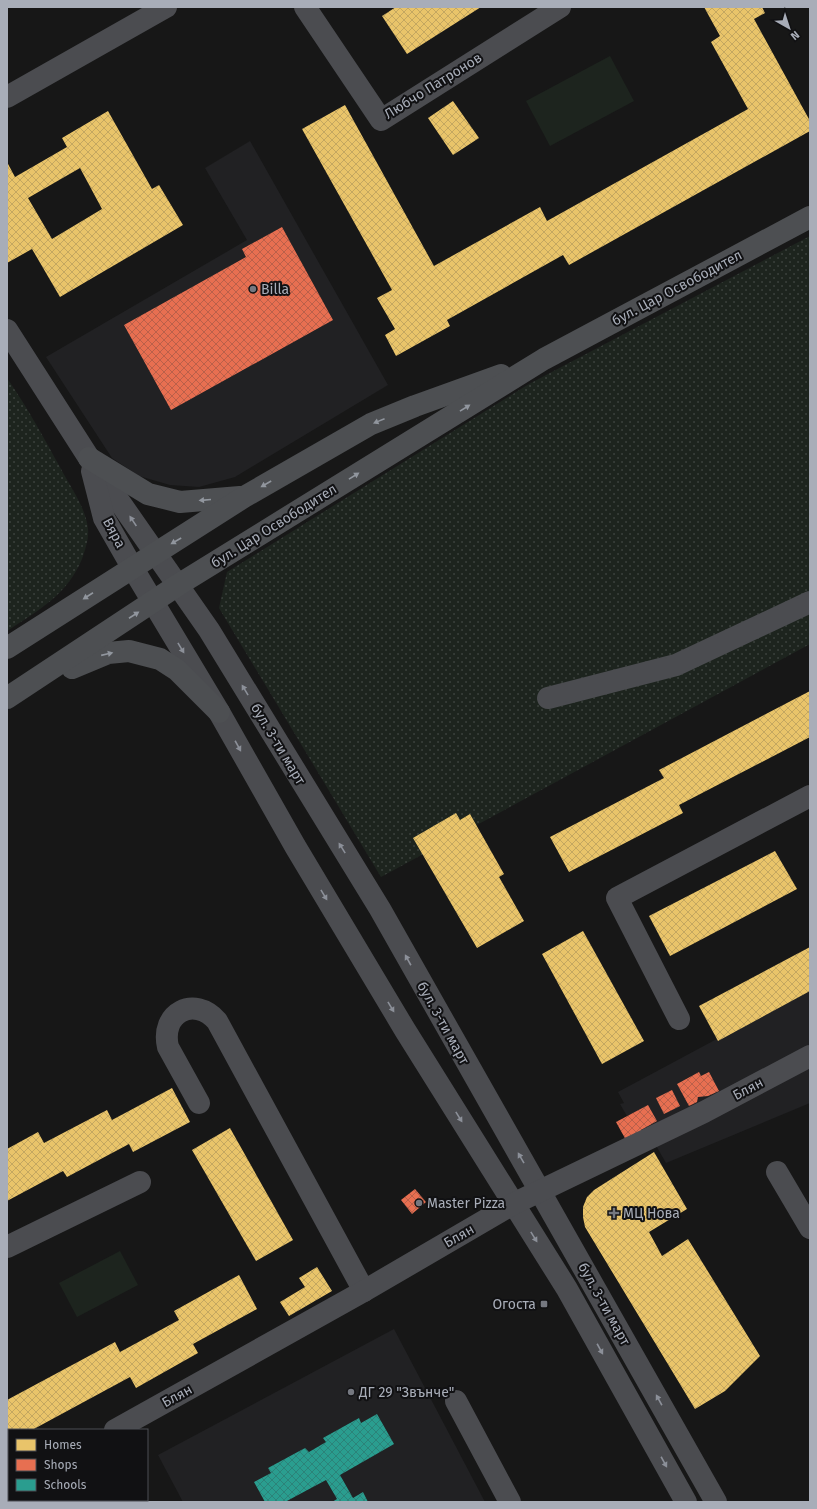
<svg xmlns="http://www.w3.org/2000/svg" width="817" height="1509" viewBox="0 0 817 1509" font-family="'Fira Sans',sans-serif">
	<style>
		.built { fill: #212123 }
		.grass { fill: url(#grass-dots) }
		.park { fill: #1d241e }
		.homes { fill: url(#homes-cross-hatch); fill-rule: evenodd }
		.shops { fill: url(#shops-cross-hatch) }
		.schools { fill: url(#schools-cross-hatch) }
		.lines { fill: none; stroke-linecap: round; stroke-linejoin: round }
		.minor { stroke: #4b4c50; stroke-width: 22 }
		.major { stroke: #4d4f52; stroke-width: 22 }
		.oneway { fill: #91969e }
		.oneway2 { fill: #8c9099 }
		.poi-dot { fill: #757880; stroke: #111113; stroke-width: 1.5 }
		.labels { text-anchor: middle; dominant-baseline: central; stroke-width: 4; stroke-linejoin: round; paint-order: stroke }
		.street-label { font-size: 14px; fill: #a8adb8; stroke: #111113 }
		.poi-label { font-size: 14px; fill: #a8adb8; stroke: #111113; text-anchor: start }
	</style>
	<defs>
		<pattern id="grass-dots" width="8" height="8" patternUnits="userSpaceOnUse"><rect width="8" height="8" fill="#1d241e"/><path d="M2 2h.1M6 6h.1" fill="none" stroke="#3b413d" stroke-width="1.8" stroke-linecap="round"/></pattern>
		<pattern id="homes-cross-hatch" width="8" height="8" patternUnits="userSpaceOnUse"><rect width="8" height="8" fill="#e9c46a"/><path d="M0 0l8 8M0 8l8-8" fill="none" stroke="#c4a760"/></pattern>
		<pattern id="shops-cross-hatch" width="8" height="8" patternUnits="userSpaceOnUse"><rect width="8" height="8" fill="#e76f51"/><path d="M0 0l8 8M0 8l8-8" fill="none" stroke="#ba604a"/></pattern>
		<pattern id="schools-cross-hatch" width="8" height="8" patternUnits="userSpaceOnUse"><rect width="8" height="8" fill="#2a9d8f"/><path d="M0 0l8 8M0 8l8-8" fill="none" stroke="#2c8379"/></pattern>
	</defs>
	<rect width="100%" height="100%" fill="#171717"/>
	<g class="built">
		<path d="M 250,141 L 388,385 L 235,477 L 199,487 L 170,485 L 139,476 L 112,458 L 46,357 L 247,240 L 205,168 Z"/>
		<path d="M 810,989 L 810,1103 L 666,1163 L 654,1142 L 645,1147 L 620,1104 L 624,1103 L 618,1092 Z"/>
		<path d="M 394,1329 L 485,1502 L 183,1502 L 158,1455 Z"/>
	</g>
	<g class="grass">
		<path d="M 810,236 L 810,644 L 381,877 L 219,608 L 227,572 L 529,384 Z"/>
		<path d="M 7,378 C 27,407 44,438 61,469 C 71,488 86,508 88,529 C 89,539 85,550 82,559 C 67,595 39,610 7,631 Z"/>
	</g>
	<g class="park">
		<path d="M 610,56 L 634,101 L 550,146 L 526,101 Z"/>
		<path d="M 120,1251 L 138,1285 L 77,1317 L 59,1283 Z"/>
	</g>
	<g class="homes">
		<path d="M 396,7 L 481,7 L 407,54 L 382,16 Z"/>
		<path d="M 704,7 L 762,7 L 765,13 L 754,19 L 810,121 L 810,131 L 569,265 L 563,255 L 447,320 L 450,326 L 396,356 L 385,335 L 395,329 L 377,298 L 392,290 L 302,129 L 345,105 L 434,266 L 540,207 L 547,221 L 748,109 L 711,42 L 720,36 Z"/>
		<path d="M 453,101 L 479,138 L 453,155 L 428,118 Z"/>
		<path d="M 108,111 L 152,189 L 159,185 L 183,225 L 60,297 L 32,249 L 7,263 L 7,162 L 15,177 L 67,147 L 62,138 ZM 80,168 L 102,209 L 52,239 L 28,198 Z"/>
		<path d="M 810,691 L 810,737 L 679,805 L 683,813 L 569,872 L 550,837 L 664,778 L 659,770 Z"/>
		<path d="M 456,813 L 460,820 L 470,814 L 504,874 L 499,877 L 524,921 L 477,948 L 413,838 Z"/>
		<path d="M 775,851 L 797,889 L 670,956 L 649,916 Z"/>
		<path d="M 583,931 L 644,1041 L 602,1064 L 542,954 Z"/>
		<path d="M 810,947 L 810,991 L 718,1041 L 699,1006 Z"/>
		<path d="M 172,1088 L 190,1122 L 133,1152 L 129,1144 L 67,1177 L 63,1171 L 7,1201 L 7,1149 L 38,1132 L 44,1143 L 107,1110 L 112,1120 Z"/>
		<path d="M 230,1128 L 293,1240 L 256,1261 L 192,1150 Z"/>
		<path d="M 654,1152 L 687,1209 L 649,1232 L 662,1256 L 688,1239 L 760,1356 L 725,1391 L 695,1409 L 585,1227 L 583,1217 L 583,1207 L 587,1197 L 594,1190 Z"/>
		<path d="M 317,1267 L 332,1291 L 289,1316 L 280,1302 L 305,1287 L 299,1278 Z"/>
		<path d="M 239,1275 L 257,1309 L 193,1344 L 198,1353 L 136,1388 L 130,1377 L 32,1430 L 9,1430 L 9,1442 L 7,1444 L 7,1400 L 115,1342 L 120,1352 L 179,1320 L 174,1311 Z"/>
	</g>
	<g class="shops">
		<path d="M 282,227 L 333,320 L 171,410 L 124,325 L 246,257 L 242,249 Z"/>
		<path d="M 699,1072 L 701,1076 L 709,1072 L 719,1091 L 708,1096 L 698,1097 L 697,1102 L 689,1106 L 677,1084 Z"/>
		<path d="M 672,1090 L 680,1106 L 664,1114 L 656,1098 Z"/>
		<path d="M 648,1105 L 657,1121 L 641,1130 L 643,1134 L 627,1142 L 616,1122 Z"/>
		<path d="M 415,1189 L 426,1202 L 412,1214 L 401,1200 Z"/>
	</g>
	<path class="schools" d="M 377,1414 L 394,1444 L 340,1475 L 353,1498 L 363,1492 L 368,1502 L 332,1502 L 337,1499 L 326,1480 L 285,1502 L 265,1502 L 254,1482 L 271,1473 L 268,1468 L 305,1448 L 309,1452 L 326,1442 L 323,1438 L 359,1418 L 361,1423 Z"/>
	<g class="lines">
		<g class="minor">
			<path d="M 305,7 L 381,120 L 560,7"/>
			<path d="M 7,97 L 166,7"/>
			<path d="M 7,330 L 89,458 L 209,630 L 380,909 L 716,1502"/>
			<path d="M 92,471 L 104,518 L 132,567 L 219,712 L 295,846 L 405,1030 L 567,1289 L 686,1502"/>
			<path d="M 548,698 L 676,665 L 810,602"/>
			<path d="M 679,1019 L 617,898 L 810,796"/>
			<path d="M 199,1103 L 168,1047 C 160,1013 194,995 217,1021 L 364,1291"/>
			<path d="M 777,1172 L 810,1228"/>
			<path d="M 7,1247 L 140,1182"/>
			<path d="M 456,1401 L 510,1502"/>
			<path d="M 115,1430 L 364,1291 L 513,1204 L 704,1112 L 810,1056"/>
			<path d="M 7,1490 L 9,1489"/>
		</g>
		<g class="major">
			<path d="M 89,458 L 148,494 L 180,502 L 240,497"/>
			<path d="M 7,648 L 244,497 L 371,424 L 415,406 L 501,375"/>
			<path d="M 72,668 L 108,653 L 129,651 L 160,659 L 177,670 L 219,712"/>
			<path d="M 7,698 L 178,585 L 544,359 L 810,217"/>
		</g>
	</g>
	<defs><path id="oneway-solid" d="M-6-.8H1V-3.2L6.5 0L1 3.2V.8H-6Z"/></defs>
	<g class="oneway">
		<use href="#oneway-solid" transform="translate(465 408) rotate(-32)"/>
		<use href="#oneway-solid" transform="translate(379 421) rotate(158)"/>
		<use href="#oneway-solid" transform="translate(354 476) rotate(-32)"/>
		<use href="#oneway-solid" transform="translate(266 484) rotate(150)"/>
		<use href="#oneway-solid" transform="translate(205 500) rotate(175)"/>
		<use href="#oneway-solid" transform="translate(176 541) rotate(150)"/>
		<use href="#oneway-solid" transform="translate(88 596) rotate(147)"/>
		<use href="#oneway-solid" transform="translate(134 615) rotate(-33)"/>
		<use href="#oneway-solid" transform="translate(107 654) rotate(-13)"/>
	</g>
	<g class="oneway2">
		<use href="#oneway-solid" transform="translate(133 521) rotate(-124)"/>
		<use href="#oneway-solid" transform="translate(181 648) rotate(59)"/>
		<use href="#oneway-solid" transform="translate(245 690) rotate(-121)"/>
		<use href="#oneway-solid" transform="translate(238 746) rotate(61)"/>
		<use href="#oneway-solid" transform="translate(342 848) rotate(-122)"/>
		<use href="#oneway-solid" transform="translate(324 895) rotate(59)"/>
		<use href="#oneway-solid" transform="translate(408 960) rotate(-119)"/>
		<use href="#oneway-solid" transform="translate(391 1007) rotate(59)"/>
		<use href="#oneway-solid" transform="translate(459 1117) rotate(58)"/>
		<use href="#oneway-solid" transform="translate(521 1158) rotate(-120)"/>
		<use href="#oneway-solid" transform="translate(534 1237) rotate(58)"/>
		<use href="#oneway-solid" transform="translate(600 1349) rotate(61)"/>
		<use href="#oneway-solid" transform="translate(659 1400) rotate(-119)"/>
		<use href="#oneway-solid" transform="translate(664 1462) rotate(61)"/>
	</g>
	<g class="poi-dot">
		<circle cx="253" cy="289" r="4"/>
		<circle cx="419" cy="1203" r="4"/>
		<path d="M612 1207h4v4h4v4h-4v4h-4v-4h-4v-4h4z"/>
		<rect x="540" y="1300" width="8" height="8" rx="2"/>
		<circle cx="351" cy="1392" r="4"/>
	</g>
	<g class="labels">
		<g class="street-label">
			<text transform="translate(433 86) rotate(-32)">Любчо Патронов</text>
			<text transform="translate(677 288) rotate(-28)">бул. Цар Освободител</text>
			<text transform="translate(274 526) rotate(-32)">бул. Цар Освободител</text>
			<text transform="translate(114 533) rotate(62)">Вяра</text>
			<text transform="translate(278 744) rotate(59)">бул. 3-ти март</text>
			<text transform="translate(443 1023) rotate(61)">бул. 3-ти март</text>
			<text transform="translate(748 1089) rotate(-28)">Блян</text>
			<text transform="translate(459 1236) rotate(-30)">Блян</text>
			<text transform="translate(604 1304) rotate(61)">бул. 3-ти март</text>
			<text transform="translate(177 1396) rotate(-29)">Блян</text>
		</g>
		<g class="poi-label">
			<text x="261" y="289">Billa</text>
			<text x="427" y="1203">Master Pizza</text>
			<text x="623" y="1213">МЦ Нова</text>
			<text x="536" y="1304" text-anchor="end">Огоста</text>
			<text x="359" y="1392">ДГ 29 "Звънче"</text>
		</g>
	</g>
	<rect width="817" height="1509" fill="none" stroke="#a8adb8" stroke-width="16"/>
	<rect x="8" y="1429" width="140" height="72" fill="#111113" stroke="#4d4f55"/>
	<rect x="16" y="1439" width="20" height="12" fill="#e9c46a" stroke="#4d4f55"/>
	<text x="44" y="1449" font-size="12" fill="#a8adb8">Homes</text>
	<rect x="16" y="1459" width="20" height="12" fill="#e76f51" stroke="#4d4f55"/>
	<text x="44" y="1469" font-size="12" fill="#a8adb8">Shops</text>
	<rect x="16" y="1479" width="20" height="12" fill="#2a9d8f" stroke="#4d4f55"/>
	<text x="44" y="1489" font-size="12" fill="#a8adb8">Schools</text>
	<g transform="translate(789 28) rotate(141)" stroke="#111113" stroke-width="3" paint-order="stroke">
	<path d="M0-3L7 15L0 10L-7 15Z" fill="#a8adb8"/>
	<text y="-6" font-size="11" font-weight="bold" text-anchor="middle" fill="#a8adb8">N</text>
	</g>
</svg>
